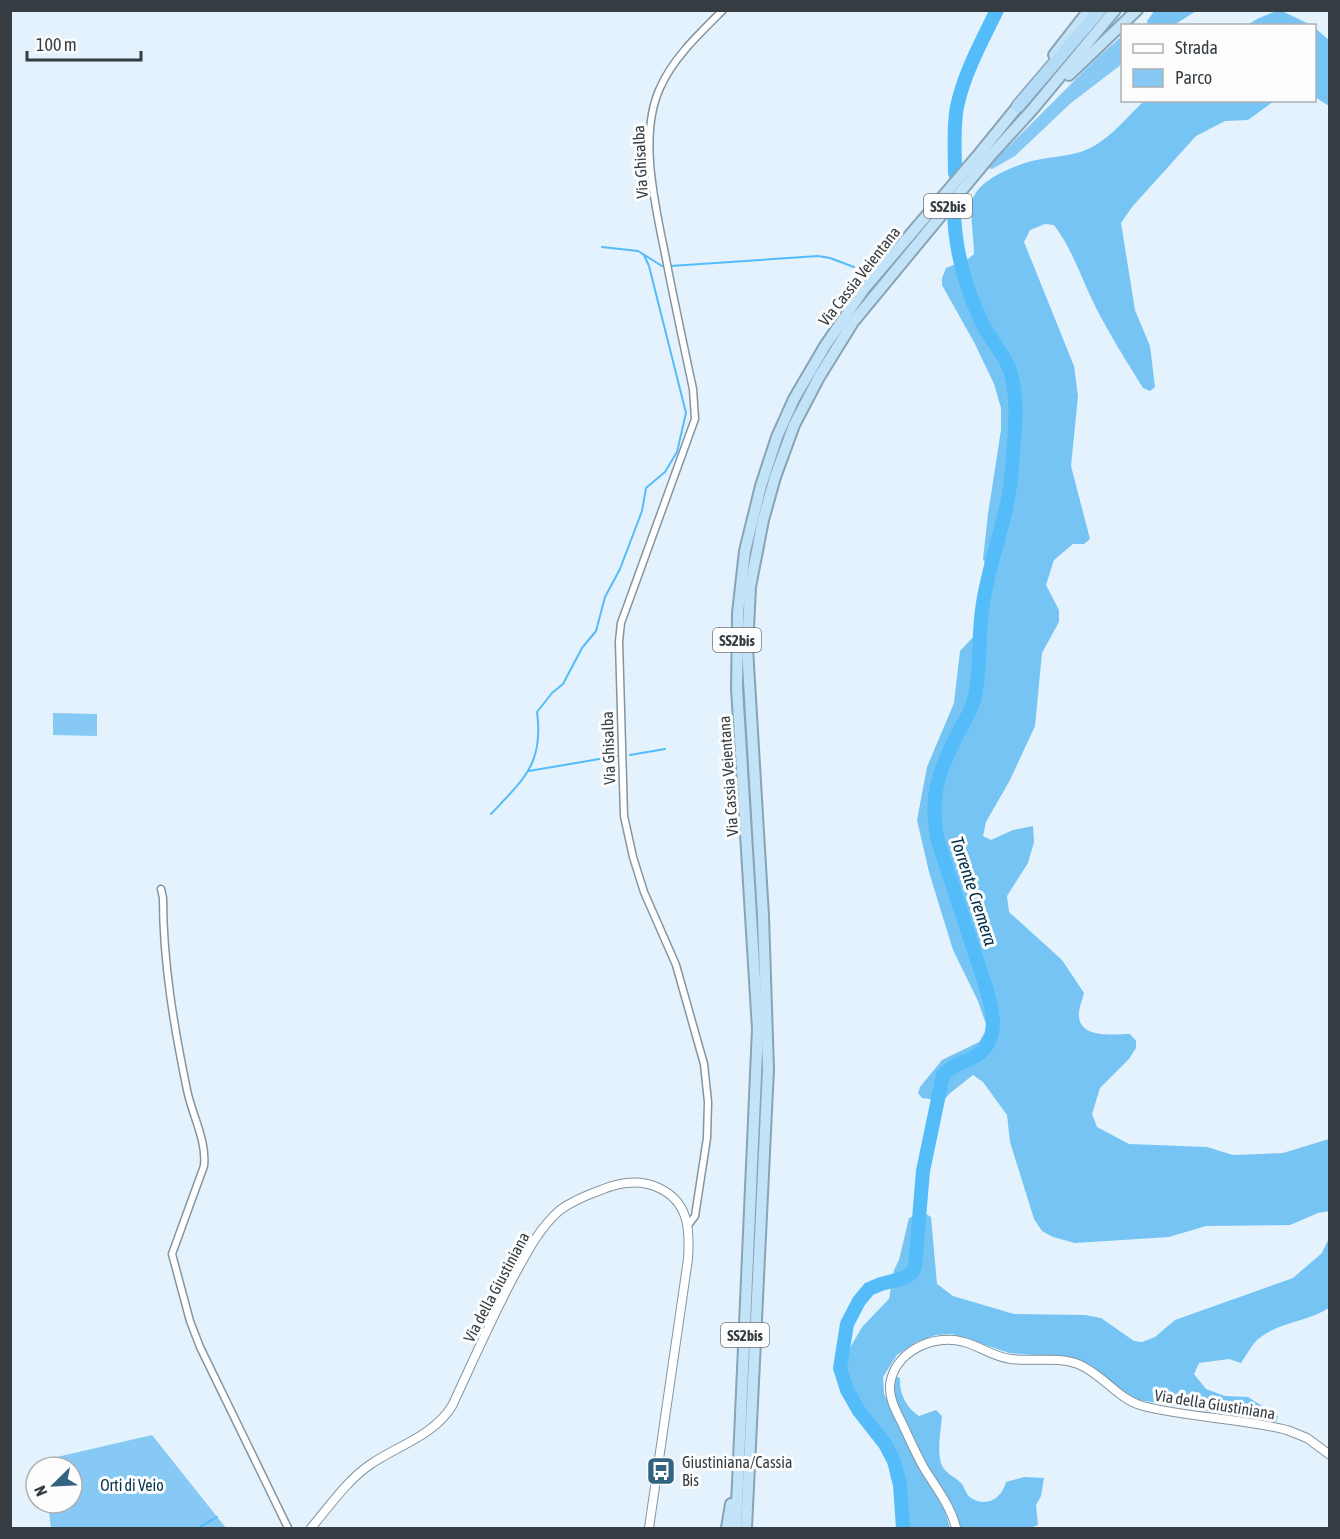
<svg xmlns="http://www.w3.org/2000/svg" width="1340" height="1539" viewBox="0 0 1340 1539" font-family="'Asap Condensed',sans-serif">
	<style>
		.green { fill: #86c9f4 }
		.forest { fill: #76c4f4 }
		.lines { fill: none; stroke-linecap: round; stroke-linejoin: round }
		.stream { stroke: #54bdf9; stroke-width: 2 }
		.river { stroke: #54bdf9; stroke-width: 14 }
		.minor-casing { stroke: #8495a1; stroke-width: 9 }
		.tertiary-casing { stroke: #8495a1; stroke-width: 10 }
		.trunk-casing { stroke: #88a4b7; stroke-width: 14 }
		.motorway-casing { stroke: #88a4b7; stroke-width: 15 }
		.minor { stroke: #fff; stroke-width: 6 }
		.tertiary { stroke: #fff; stroke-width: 8 }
		.trunk { stroke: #c3e3f8; stroke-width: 10 }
		.motorway { stroke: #b4dcf6; stroke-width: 12 }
		.labels { text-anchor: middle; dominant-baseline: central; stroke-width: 6; stroke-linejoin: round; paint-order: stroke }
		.shield { fill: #fdfdfd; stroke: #71777a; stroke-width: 1.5 }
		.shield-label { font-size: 15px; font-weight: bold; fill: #353d42 }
		.street-label { font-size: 16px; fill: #353d42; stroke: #fdfdfd }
		.poi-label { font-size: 16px; fill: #353d42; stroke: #fdfdfd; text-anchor: start }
		.park-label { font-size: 16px; fill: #04334b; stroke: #fdfdfd }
		.water-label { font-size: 18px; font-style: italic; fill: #023149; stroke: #fdfdfd }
	</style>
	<rect width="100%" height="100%" fill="#e3f2fc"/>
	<g class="green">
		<path d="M 1122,36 L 1122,64 L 1071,103 L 1015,156 L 992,169 L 987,168 L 1097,58 Z"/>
		<path d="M 53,713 L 97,714 L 97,736 L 53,735 Z"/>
		<path d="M 152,1435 L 226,1528 L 51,1528 L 48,1503 L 72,1503 L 72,1467 L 45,1467 L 44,1460 Z"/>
	</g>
	<g class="forest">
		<path d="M 1155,10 L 1196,10 L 1196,11 L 1174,25 L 1148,25 L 1147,21 Z"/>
		<path d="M 1274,12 L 1284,12 L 1311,25 L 1247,25 L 1259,18 Z"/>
		<path d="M 1315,28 L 1329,40 L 1329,106 L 1315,97 Z"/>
		<path d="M 1144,101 L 1274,101 L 1248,120 L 1225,121 L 1196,136 L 1132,207 L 1121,223 L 1135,310 L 1150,346 L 1155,387 L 1150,391 L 1143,388 C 1127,362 1110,335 1096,308 C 1082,280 1073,250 1054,225 L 1045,224 L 1030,230 L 1024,242 L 1074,366 L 1078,396 L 1071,466 L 1090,539 L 1084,544 L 1073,544 L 1054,560 L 1046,585 L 1059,610 L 1059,622 L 1042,653 L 1035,726 L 1010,780 L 986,822 L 983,836 L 991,840 L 1013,830 L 1033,826 L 1034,842 L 1028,863 L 1007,896 L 1009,912 L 1062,960 L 1084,993 C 1082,1001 1078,1010 1079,1017 C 1081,1039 1115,1034 1130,1034 L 1136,1041 L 1136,1048 L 1129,1059 L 1100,1088 L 1092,1114 L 1097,1127 L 1129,1144 L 1207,1147 L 1233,1155 L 1283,1153 L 1329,1139 L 1329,1211 L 1318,1213 L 1290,1225 L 1206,1226 L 1169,1237 L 1075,1243 L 1053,1237 L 1042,1231 L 1034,1219 L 1010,1142 L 1007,1115 L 983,1082 L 973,1075 L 949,1094 L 943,1101 L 922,1098 L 918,1093 L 920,1087 L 942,1060 L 979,1042 L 985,1032 L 986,1024 L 978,1001 L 953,950 L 929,872 L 917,820 L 927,767 L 954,703 L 960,651 L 975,635 L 989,572 L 983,559 L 988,514 L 1001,430 L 1001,408 L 994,384 L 975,344 L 942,285 L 942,278 L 946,268 L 968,259 L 974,254 C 974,238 970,219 972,203 C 975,182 1007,169 1025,163 C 1046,156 1068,158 1088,149 C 1110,139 1127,117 1144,101 Z"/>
		<path d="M 923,1212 L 931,1217 L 937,1284 L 953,1296 L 1014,1314 L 1085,1315 L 1101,1318 L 1134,1341 L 1142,1342 L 1155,1337 L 1175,1320 L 1293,1278 L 1322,1253 L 1329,1238 L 1329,1308 C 1307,1322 1277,1322 1257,1340 C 1251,1346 1246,1356 1241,1363 L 1229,1359 L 1199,1363 L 1194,1374 L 1206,1389 L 1225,1396 L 1248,1397 L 1278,1416 L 1276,1422 L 1139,1400 L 1116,1388 L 1090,1365 L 1075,1358 L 1009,1353 L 952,1334 L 936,1335 L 916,1342 L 897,1355 L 883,1377 L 884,1394 L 945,1511 L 950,1528 L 908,1528 L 904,1521 L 903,1489 L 896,1457 L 891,1445 L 881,1436 L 873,1434 L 866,1426 L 854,1402 L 846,1366 L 846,1355 L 862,1327 L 889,1299 L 894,1270 L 899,1260 L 909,1218 Z"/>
		<path d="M 897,1377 L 900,1378 C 899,1393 906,1408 919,1416 L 936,1410 L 942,1416 C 941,1430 937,1450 941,1463 C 944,1473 954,1476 961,1483 C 965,1487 965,1494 971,1498 C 987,1508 1002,1498 1006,1482 L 1024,1477 L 1044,1478 L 1041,1496 L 1036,1505 L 1038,1525 L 1030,1528 L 959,1528 L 893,1401 L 894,1380 Z"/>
	</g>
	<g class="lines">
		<g class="stream">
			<path d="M 602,247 L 638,251 L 662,266 L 671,266 L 818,256 L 830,258 L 854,267"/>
			<path d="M 630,755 L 665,749"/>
			<path d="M 529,771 L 617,756"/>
			<path d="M 491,814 C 524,779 544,763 537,712 L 552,693 L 563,684 L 582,648 L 596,631 L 605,597 L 620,569 L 642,511 L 646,488 L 665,472 L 677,452 L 686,413 L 649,266 L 644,255"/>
			<path d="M 198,1528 L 217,1517"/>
		</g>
		<g class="river">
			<path d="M 955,173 C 955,151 953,128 957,107 C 964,73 982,41 997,10"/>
			<path d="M 903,1528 L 900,1485 L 894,1461 L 885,1444 L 859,1411 L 847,1390 L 840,1368 L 847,1324 L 859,1301 L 869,1289 L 881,1284 L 904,1278 L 912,1273 L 915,1266 L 923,1171 L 943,1075 C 956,1060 977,1062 987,1045 C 991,1039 993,1030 993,1023 C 992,999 981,974 974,951 C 962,915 950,878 938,841 C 929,801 937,774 956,737 C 963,723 972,711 975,696 C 981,668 978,638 982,610 C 988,562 1009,517 1012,468 C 1014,436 1020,398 1009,368 C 1002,351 989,338 981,321 C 964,284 954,248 954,207"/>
		</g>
		<g class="minor-casing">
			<g id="minor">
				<path d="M 161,889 L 163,898 C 163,963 174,1027 187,1090 C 192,1115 207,1141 204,1166 L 172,1254 L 190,1321 L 200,1347 L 288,1528"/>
				<path d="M 689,1224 L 695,1216 L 707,1138 L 708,1102 L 704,1064 L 676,965 L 644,892 L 633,857 L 624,816 L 619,641 L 621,623 L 695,419 L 693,389 C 684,347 675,305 667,264 C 657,212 637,138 660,88 C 673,58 700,33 723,10"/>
			</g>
		</g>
		<g class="tertiary-casing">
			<g id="tertiary">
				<path d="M 311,1528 C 329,1507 347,1480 371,1464 C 399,1445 433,1436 452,1406 C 472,1363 491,1320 513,1278 C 526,1254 539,1228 560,1210 C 572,1201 587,1195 601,1190 C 620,1182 640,1179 659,1188 C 689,1202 690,1230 688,1259 L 649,1528"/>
				<path d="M 956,1528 C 951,1506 936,1488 924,1468 C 916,1454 909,1438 902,1423 C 896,1411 889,1399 890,1385 C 894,1352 933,1333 964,1342 C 980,1346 993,1357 1011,1359 C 1033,1362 1057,1356 1078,1364 C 1103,1374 1117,1399 1143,1406 C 1190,1418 1240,1418 1287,1430 L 1307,1438 L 1330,1455"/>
			</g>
		</g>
		<g class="trunk-casing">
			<g id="trunk">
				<path d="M 1054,55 L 1089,10"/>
				<path d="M 1069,75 L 1137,10"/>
				<path d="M 727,1528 L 731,1504"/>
				<path d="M 736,1528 L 758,1029 L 737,688 L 738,613 L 745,551 L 761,486 L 777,437 L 794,399 L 825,346 L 864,289 L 980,153 L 1023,100"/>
				<path d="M 746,1528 L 768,1069 L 763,916 L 747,648 L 750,587 L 763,520 L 775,477 L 794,425 L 819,377 L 853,322 L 990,156 L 1032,110 L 1115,10"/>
			</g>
		</g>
		<g class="motorway-casing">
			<path id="motorway" d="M 1018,106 L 1100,10"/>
		</g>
		<use href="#minor" class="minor"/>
		<use href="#tertiary" class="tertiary"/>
		<use href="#trunk" class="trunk"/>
		<use href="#motorway" class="motorway"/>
	</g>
	<defs>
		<g id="bus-square" transform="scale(1.5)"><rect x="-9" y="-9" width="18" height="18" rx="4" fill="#326482" stroke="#fdfdfd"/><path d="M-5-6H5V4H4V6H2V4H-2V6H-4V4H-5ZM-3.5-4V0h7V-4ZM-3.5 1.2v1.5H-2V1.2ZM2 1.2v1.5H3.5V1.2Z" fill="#fff"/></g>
	</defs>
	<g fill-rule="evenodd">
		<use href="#bus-square" x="661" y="1471"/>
	</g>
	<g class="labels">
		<g class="shield">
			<rect x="924" y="194" width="48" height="24" rx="4.5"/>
			<rect x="713" y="628" width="48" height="24" rx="4.5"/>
			<rect x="721" y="1323" width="48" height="24" rx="4.5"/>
		</g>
		<g class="shield-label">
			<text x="948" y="206">SS2bis</text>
			<text x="737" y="640">SS2bis</text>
			<text x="745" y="1335">SS2bis</text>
		</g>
		<g class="street-label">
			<text transform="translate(640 162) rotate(-93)">Via Ghisalba</text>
			<text transform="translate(859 276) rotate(-52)">Via Cassia Veientana</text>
			<text transform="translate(608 748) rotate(-92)">Via Ghisalba</text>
			<text transform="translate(728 776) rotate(-94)">Via Cassia Veientana</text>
			<text transform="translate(496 1287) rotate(-62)">Via della Giustiniana</text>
			<text transform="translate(1215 1404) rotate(9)">Via della Giustiniana</text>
		</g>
		<g class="poi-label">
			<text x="682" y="1462">Giustiniana/Cassia<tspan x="682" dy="18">Bis</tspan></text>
		</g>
		<g class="park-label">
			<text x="132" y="1485">Orti di Veio</text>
		</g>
		<g class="water-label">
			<text transform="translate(974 891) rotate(72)">Torrente Cremera</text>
		</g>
	</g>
	<rect width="1340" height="1539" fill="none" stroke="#353d42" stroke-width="24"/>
	<rect x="1121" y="24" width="195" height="78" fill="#fdfdfd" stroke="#adb0b2" stroke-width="1.5"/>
	<rect x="1133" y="44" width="30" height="9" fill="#ffffff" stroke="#adb0b2" stroke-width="1.5"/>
	<text x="1175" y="54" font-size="18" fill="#353d42">Strada</text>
	<rect x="1133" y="69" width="30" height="18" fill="#86c9f4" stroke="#adb0b2" stroke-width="1.5"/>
	<text x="1175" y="84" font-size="18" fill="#353d42">Parco</text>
	<g transform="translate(54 1485) rotate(246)"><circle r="28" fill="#fdfdfd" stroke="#adb0b2" stroke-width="1.5"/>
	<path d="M0-4.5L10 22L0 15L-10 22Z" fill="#326482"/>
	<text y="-9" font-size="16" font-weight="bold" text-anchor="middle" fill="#353d42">N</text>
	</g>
	<path d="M27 51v9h114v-9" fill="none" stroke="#353d42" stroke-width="3"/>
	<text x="36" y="51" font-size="18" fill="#353d42" stroke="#fdfdfd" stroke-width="4.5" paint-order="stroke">100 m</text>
</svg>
